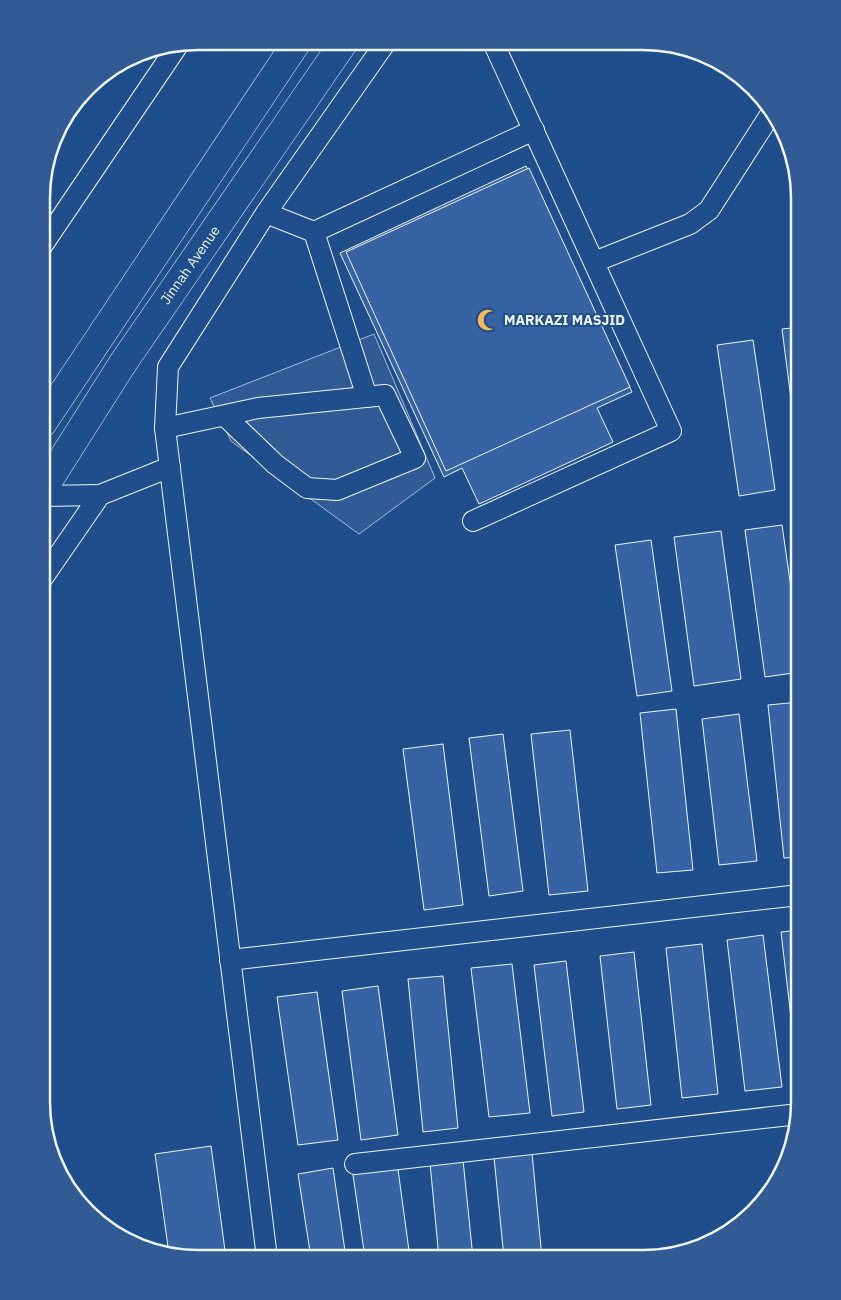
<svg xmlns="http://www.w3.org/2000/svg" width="841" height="1300" viewBox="0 0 841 1300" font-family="'IBM Plex Sans',sans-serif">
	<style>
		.built { fill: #305b95; stroke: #a8bbd7 }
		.building { fill: #3563a3; stroke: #f2f6ff }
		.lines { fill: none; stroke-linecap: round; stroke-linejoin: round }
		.street-casing { stroke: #f2f6ff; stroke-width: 22 }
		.primary-casing { stroke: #f2f6ff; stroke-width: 29 }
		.street { stroke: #1f4e8c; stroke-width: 20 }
		.primary { stroke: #1f4e8c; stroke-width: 28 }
		.labels { text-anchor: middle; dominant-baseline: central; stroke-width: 4; stroke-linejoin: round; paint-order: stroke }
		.street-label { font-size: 14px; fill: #f2f6ff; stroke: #1f4e8c }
		.poi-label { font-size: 14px; font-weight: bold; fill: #f2f6ff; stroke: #1f4e8c; text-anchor: start }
		.rim { fill: none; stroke: #f2f6ff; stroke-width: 2.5 }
	</style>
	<rect width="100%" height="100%" fill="#1f4e8c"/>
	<path class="built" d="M 374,334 L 435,478 L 359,534 L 231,441 L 210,398 Z"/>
	<g class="building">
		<path d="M 526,166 L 632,392 L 597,408 L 613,442 L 479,504 L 462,468 L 444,477 L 340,253 Z"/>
		<path d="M 529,168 L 630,387 L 446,471 L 346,252 Z"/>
		<path d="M 800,327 L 800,469 L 782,329 Z"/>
		<path d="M 753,340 L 775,490 L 739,496 L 717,345 Z"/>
		<path d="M 782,525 L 800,651 L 800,672 L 765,677 L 745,530 Z"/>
		<path d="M 721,531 L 741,679 L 694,686 L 674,537 Z"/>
		<path d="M 651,540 L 672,691 L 637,696 L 615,545 Z"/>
		<path d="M 800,702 L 799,857 L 784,858 L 768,705 Z"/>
		<path d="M 676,709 L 693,870 L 657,873 L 640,713 Z"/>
		<path d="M 739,714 L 757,861 L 719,865 L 702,719 Z"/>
		<path d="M 570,730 L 588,891 L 549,895 L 531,734 Z"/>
		<path d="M 503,734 L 523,891 L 489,896 L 469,738 Z"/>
		<path d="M 443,744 L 463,905 L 424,910 L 403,749 Z"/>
		<path d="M 799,930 L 799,1086 L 781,932 Z"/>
		<path d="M 763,935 L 782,1087 L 745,1091 L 727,940 Z"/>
		<path d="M 702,944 L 718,1094 L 682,1098 L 666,948 Z"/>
		<path d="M 634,952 L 651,1105 L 617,1109 L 600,956 Z"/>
		<path d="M 566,961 L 584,1112 L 552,1116 L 534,965 Z"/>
		<path d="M 512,964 L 530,1113 L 489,1117 L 471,968 Z"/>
		<path d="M 443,976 L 458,1128 L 423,1132 L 408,979 Z"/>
		<path d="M 378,986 L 398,1135 L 361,1140 L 342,991 Z"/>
		<path d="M 317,992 L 338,1140 L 298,1145 L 277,997 Z"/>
		<path d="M 211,1146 L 226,1258 L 178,1257 L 169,1254 L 155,1154 Z"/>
		<path d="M 532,1153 L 542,1258 L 504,1258 L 494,1157 Z"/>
		<path d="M 463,1160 L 473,1258 L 439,1258 L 430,1163 Z"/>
		<path d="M 397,1162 L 410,1258 L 365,1258 L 352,1168 Z"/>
		<path d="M 333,1168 L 346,1258 L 311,1258 L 298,1174 Z"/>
	</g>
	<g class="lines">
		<g class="street-casing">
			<g id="street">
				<path d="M 266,213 L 314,232 L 534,130"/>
				<path d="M 314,232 L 367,397"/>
				<path d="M 42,246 L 178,45"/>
				<path d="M 594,262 L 690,224 L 709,210 L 770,115"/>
				<path d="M 165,428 L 258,408 L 385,395 L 415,458 L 337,490 L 307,488 L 275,464 L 225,416"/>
				<path d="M 42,496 L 100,495"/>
				<path d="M 473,521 L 671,431 L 493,42"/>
				<path d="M 42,579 L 100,495 L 170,467"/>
				<path d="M 230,960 L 799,895"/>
				<path d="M 355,1164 L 799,1114"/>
				<path d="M 267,1258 L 165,428 L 168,367 L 266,213 L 386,42"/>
			</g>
		</g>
		<g class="primary-casing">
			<g id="primary">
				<path d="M 42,424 L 297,42"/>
				<path d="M 42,491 L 123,363 L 344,42"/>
			</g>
		</g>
		<use href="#street" class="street"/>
		<use href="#primary" class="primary"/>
	</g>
	<defs>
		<g id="mosque-bare" transform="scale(1.725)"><path d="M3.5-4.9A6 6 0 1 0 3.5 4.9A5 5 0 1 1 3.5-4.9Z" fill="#ffb74d" stroke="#1f4e8c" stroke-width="2.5" paint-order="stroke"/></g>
	</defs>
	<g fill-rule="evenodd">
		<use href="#mosque-bare" x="488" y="320"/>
	</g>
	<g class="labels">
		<g class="street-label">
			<text transform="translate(190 265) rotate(-55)">Jinnah Avenue</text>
		</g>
		<g class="poi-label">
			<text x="504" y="320">MARKAZI MASJID</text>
		</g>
	</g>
	<path d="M0 0H841V1300H0ZM198 50H643A148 148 0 0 1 791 198V1102A148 148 0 0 1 643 1250H198A148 148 0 0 1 50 1102V198A148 148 0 0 1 198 50Z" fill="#305b95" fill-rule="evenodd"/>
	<path class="rim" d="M198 50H643A148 148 0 0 1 791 198V1102A148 148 0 0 1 643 1250H198A148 148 0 0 1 50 1102V198A148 148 0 0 1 198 50Z"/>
</svg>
